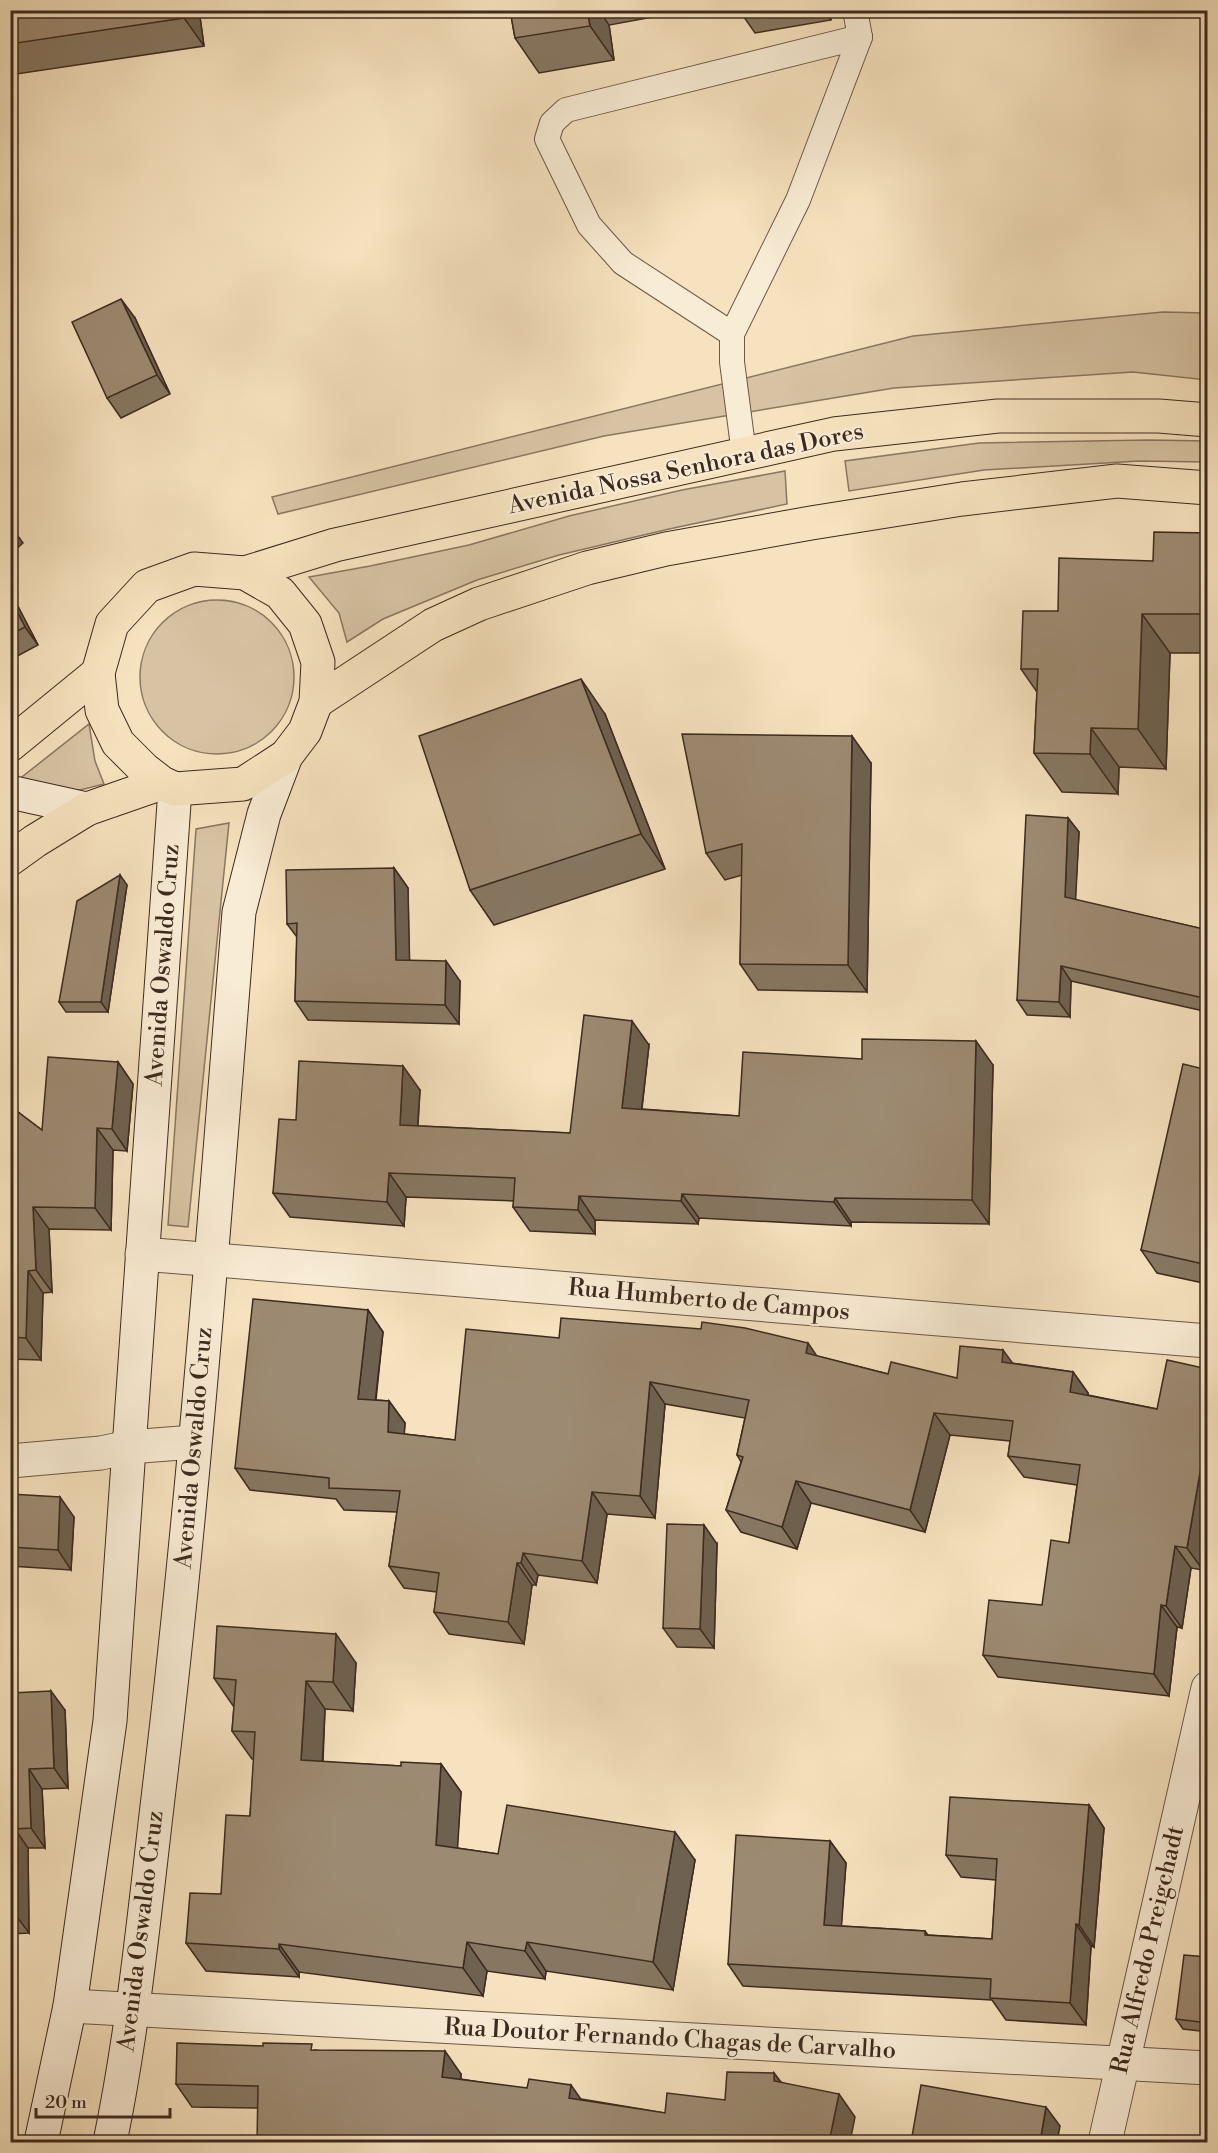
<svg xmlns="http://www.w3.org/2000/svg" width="1218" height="2153" viewBox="0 0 1218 2153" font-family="'Libre Bodoni',serif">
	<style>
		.green { fill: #d7c3a3; stroke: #8a7661; stroke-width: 1.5 }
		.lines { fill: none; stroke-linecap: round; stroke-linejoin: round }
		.lane-casing { stroke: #6b5847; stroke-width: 26 }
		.street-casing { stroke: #6b5847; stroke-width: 35 }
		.secondary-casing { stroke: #3d2a1f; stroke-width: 35 }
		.primary-casing { stroke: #3d2a1f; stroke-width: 35 }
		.lane { stroke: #f9ecd5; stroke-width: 24 }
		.street { stroke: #f9ecd5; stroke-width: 33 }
		.secondary { stroke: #f9ecd5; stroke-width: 33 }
		.primary { stroke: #f6e2be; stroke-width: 33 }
		.wall { fill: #877762; stroke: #3d2a1f; stroke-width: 1.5 }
		.shaded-wall { fill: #6e6150; stroke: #3d2a1f; stroke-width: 1.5 }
		.building { fill: #9d8a72; stroke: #3d2a1f; stroke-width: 1.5 }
		.labels { text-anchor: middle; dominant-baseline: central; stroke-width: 4.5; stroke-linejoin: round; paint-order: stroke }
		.street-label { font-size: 24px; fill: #3d2a1f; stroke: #f9ecd5 }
	</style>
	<rect width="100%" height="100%" fill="#f6e2be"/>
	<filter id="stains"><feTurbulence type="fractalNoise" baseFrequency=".00333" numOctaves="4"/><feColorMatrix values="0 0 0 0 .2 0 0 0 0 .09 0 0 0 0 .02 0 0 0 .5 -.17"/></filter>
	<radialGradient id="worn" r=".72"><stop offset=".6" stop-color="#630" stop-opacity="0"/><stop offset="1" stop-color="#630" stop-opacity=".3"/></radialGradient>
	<g class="green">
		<path d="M 1163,312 L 1207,313 L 1207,380 L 1133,372 L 894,388 L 604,436 L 278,514 L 272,497 L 913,336 Z"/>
		<path d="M 1149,440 L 1207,441 L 1207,462 L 1139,461 L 984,470 L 849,491 L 845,461 L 979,443 Z"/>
		<path d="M 785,471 L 787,504 L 669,529 L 559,555 L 477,580 L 383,619 L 347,642 L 339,613 L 309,577 L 370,566 L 469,545 L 569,516 L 682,490 Z"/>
		<circle cx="217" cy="677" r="77"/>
		<path d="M 89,724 L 95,761 L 104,784 L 80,790 L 50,789 L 13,784 Z"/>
		<path d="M 229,823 L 188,1227 L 168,1225 L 196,829 Z"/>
	</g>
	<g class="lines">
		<g class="lane-casing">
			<g id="lane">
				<path d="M 732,334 L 623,263 L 589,225 L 547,139 L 552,123 L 566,110 L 860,37"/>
				<path d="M 744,454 L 732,362 L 732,334 L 798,200 L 860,37 L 855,10"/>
			</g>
		</g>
		<g class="street-casing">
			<g id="street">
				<path d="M 142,1254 L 1208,1341"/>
				<path d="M 10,1461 L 101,1453 L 129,1447 L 194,1442"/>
				<path d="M 70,2006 L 1208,2068"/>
				<path d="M 1105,2142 L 1208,1688"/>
			</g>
		</g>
		<g class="secondary-casing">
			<g id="secondary">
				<path d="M 10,792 L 87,809"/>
				<path d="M 41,2142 L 70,2006 L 110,1721 L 175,789"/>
				<path d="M 110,2142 C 135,2021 146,1896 161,1773 C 195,1487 216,1199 239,912 L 264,814 L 286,756"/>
			</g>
		</g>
		<g class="primary-casing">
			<g id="primary">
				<path d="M 194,569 L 245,573 L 280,593 L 305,624 L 318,662 L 316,702 L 305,731 L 286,756 L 243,784 L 175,789 L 162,783 L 144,769 L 118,743 L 102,710 L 98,673 L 112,624 L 147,586 Z"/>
				<path d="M 245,573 L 335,545 L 834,434 L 998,416 L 1159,416 L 1208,420"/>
				<path d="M 316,702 L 433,625 L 479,604 L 587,568 L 666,549 L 811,523 L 962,499 L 1117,481 L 1208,488"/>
				<path d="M 10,745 L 98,673"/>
				<path d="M 10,859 L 35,841 L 87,809 L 162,783"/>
			</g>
		</g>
		<use href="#lane" class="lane"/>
		<use href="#street" class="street"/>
		<use href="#secondary" class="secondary"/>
		<use href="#primary" class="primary"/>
	</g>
	<g class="wall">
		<path d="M 10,10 L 199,10 L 204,46 L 10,75 Z"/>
		<path d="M 510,10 L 691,10 L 609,25 L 614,60 L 539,73 L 515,38 Z"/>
		<path d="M 739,10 L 829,10 L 831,20 L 755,33 Z"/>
		<path d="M 135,318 L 170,394 L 121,418 L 107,398 Z"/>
		<path d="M 1208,533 L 1208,653 L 1170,653 L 1166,769 L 1119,767 L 1118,794 L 1062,792 L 1034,753 L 1037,692 L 1021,669 L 1058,611 Z"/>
		<path d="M 10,591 L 38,645 L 10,660 Z"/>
		<path d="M 605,714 L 665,869 L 494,925 L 470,890 Z"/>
		<path d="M 871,763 L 867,992 L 758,990 L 740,964 L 742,875 L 725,880 L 706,853 Z"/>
		<path d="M 1068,818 L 1079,832 L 1075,900 L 1208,930 L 1208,1012 L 1071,981 L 1070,1017 L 1027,1015 L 1017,1000 Z"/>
		<path d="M 394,868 L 408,888 L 409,960 L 460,981 L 459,1024 L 308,1020 L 295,1001 L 297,937 L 287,924 Z"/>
		<path d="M 127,885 L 108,1012 L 66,1012 L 59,1002 Z"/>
		<path d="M 649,1045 L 642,1109 L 739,1116 L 862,1059 L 993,1065 L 989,1224 L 851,1222 L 851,1226 L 699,1218 L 698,1224 L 595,1220 L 595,1234 L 530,1231 L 513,1207 L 514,1201 L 406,1197 L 404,1226 L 290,1217 L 273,1193 L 296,1120 L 420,1090 L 418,1126 L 570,1133 Z"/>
		<path d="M 118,1062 L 133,1084 L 127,1151 L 113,1150 L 111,1230 L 49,1229 L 52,1292 L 43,1293 L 41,1360 L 10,1359 L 10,1106 L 42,1130 Z"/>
		<path d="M 1208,1070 L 1208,1284 L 1157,1273 L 1141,1250 Z"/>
		<path d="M 368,1310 L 383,1332 L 376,1400 L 389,1401 L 405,1423 L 404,1434 L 455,1440 L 559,1338 L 817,1356 L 888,1374 L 957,1378 L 1012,1363 L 1073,1372 L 1088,1393 L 1088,1395 L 1157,1409 L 1208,1369 L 1208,1541 L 1203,1570 L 1191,1568 L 1182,1628 L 1177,1627 L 1169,1696 L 998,1677 L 983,1655 L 1042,1605 L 1069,1543 L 1077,1485 L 1024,1477 L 1008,1456 L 1010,1441 L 950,1435 L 925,1532 L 811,1503 L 797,1549 L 741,1532 L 726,1510 L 741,1462 L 737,1455 L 745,1418 L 665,1404 L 655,1518 L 607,1514 L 597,1583 L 538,1575 L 536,1585 L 532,1585 L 524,1644 L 449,1634 L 434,1612 L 437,1592 L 404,1588 L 389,1566 L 397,1512 L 344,1510 L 336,1499 L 250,1490 L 235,1468 Z"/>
		<path d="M 10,1494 L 74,1517 L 71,1570 L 10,1566 Z"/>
		<path d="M 717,1544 L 714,1648 L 677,1647 L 663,1628 Z"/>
		<path d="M 356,1663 L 353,1711 L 325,1709 L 323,1762 L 401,1766 L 441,1764 L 461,1792 L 457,1848 L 498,1854 L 695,1860 L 673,1990 L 546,1971 L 545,1979 L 487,1971 L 483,1996 L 299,1972 L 299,1977 L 206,1971 L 186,1943 L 221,1894 L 250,1816 L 254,1759 L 252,1759 L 232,1731 L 234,1707 L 214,1678 Z"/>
		<path d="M 10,1693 L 65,1710 L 68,1788 L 42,1789 L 45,1848 L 28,1848 L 29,1933 L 10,1934 Z"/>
		<path d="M 1089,1805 L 1104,1828 L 1094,1947 L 1091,1946 L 1086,2025 L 1006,2020 L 992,2000 L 743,1986 L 728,1964 L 830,1841 L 846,1863 L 841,1926 L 925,1931 L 928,1935 L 992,1939 L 996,1880 L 961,1877 L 946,1855 Z"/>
		<path d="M 1208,1957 L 1208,2032 L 1183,2029 L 1176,2019 Z"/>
		<path d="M 315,2050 L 461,2074 L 461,2079 L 665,2113 L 725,2100 L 774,2073 L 781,2082 L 855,2117 L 192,2107 L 176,2084 Z"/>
	</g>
	<g class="shaded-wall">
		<path d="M 183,10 L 199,10 L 204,46 L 184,18 Z"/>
		<path d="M 587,10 L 599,10 L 609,25 L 614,60 L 590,26 Z"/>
		<path d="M 824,10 L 829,10 L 831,20 Z"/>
		<path d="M 121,299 L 135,318 L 170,394 L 157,375 Z"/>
		<path d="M 10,525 L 23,543 L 10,555 Z"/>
		<path d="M 10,591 L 38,645 L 25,627 L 10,598 Z"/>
		<path d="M 1142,614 L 1170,653 L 1166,769 L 1138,729 Z"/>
		<path d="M 581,679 L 605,714 L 665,869 L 641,834 Z"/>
		<path d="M 1091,728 L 1119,767 L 1118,794 L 1090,754 Z"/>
		<path d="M 852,736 L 871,763 L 867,992 L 848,965 Z"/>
		<path d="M 1068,818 L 1079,832 L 1075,912 L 1065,897 Z"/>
		<path d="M 394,868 L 408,888 L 410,979 L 396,960 Z"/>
		<path d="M 120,875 L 127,885 L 108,1012 L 101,1002 Z"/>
		<path d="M 446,961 L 460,981 L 459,1024 L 445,1005 Z"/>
		<path d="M 1061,966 L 1071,981 L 1070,1017 L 1059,1002 Z"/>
		<path d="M 632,1021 L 649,1045 L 639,1132 L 622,1108 Z"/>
		<path d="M 976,1041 L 993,1065 L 989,1224 L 972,1200 Z"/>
		<path d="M 118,1062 L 133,1084 L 127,1151 L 112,1129 Z"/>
		<path d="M 403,1066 L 420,1090 L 416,1149 L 400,1125 Z"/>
		<path d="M 97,1128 L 113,1150 L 111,1230 L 95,1208 Z"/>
		<path d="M 389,1173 L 406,1197 L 404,1226 L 387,1202 Z"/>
		<path d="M 682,1194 L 699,1218 L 698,1224 L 681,1201 Z"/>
		<path d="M 579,1196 L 595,1220 L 595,1234 L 578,1210 Z"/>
		<path d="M 835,1198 L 851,1222 L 851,1226 L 834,1202 Z"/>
		<path d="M 33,1207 L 49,1229 L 52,1292 L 36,1270 Z"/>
		<path d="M 28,1271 L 43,1293 L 41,1360 L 26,1338 Z"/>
		<path d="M 368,1310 L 383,1332 L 373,1421 L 358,1399 Z"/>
		<path d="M 808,1343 L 823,1365 L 806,1353 Z"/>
		<path d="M 1003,1350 L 1019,1372 L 1002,1362 Z"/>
		<path d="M 1073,1372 L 1088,1393 L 1086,1414 L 1070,1392 Z"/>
		<path d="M 650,1382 L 665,1404 L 655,1518 L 640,1496 Z"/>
		<path d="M 389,1401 L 405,1423 L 403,1454 L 388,1432 Z"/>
		<path d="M 934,1413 L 950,1435 L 925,1532 L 910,1510 Z"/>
		<path d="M 1202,1461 L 1208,1469 L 1208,1541 L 1203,1570 L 1187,1548 Z"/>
		<path d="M 796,1481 L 811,1503 L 797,1549 L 782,1527 Z"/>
		<path d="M 592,1492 L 607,1514 L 597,1583 L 582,1561 Z"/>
		<path d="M 60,1497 L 74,1517 L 71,1570 L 58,1550 Z"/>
		<path d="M 704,1525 L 717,1544 L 714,1648 L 700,1629 Z"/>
		<path d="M 1175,1546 L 1191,1568 L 1182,1628 L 1166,1606 Z"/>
		<path d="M 523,1553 L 538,1575 L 536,1585 L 521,1563 Z"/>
		<path d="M 517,1563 L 532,1585 L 524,1644 L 508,1622 Z"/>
		<path d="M 1161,1605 L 1177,1627 L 1169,1696 L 1154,1674 Z"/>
		<path d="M 336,1634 L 356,1663 L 353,1711 L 333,1682 Z"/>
		<path d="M 306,1681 L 325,1709 L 321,1789 L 301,1760 Z"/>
		<path d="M 51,1691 L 65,1710 L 68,1788 L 54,1768 Z"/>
		<path d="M 441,1764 L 461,1792 L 456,1873 L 436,1845 Z"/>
		<path d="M 29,1769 L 42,1789 L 45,1848 L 31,1828 Z"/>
		<path d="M 1089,1805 L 1104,1828 L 1094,1947 L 1079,1925 Z"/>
		<path d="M 15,1829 L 28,1848 L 29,1933 L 15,1914 Z"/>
		<path d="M 675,1832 L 695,1860 L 673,1990 L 653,1962 Z"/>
		<path d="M 830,1841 L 846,1863 L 840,1947 L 824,1925 Z"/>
		<path d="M 1076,1924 L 1091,1946 L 1086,2025 L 1070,2003 Z"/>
		<path d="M 467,1942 L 487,1971 L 483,1996 L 463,1968 Z"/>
		<path d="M 527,1942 L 546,1971 L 545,1979 L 525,1951 Z"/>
		<path d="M 279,1944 L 299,1972 L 299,1977 L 279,1949 Z"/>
		<path d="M 445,2051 L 461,2074 L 458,2100 L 442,2077 Z"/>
		<path d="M 774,2073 L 790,2096 L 774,2081 Z"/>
		<path d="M 571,2085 L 587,2108 L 569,2098 Z"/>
		<path d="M 839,2094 L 855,2117 L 850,2142 L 829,2142 Z"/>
		<path d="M 1046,2107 L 1060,2126 L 1057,2142 L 1040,2142 Z"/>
	</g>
	<g class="building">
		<path d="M 10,10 L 183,10 L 184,18 L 10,44 Z"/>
		<path d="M 510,10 L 587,10 L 590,26 L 515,38 Z"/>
		<path d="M 121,299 L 157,375 L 107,398 L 72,322 Z"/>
		<path d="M 1154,532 L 1208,533 L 1208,614 L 1142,614 L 1138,729 L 1091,728 L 1090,754 L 1034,753 L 1038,669 L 1021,669 L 1023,611 L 1058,611 L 1059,558 L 1153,561 Z"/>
		<path d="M 10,598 L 25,627 L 10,635 Z"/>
		<path d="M 581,679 L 641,834 L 470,890 L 419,736 Z"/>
		<path d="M 682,734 L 852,736 L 848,965 L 740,964 L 742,844 L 706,853 Z"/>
		<path d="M 1026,815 L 1068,818 L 1065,897 L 1208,930 L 1208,999 L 1061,966 L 1059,1002 L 1017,1000 Z"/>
		<path d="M 394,868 L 396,960 L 446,961 L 445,1005 L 295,1001 L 297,923 L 287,924 L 286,870 Z"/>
		<path d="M 120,875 L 101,1002 L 59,1002 L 77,901 Z"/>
		<path d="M 584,1015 L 632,1021 L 622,1108 L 739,1116 L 743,1052 L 862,1059 L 862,1039 L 976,1041 L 972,1200 L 835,1198 L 834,1202 L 682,1194 L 681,1201 L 579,1196 L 578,1210 L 513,1207 L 515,1178 L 389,1173 L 387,1202 L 273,1193 L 279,1119 L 296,1120 L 299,1061 L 403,1066 L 400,1125 L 570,1133 Z"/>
		<path d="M 48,1057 L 118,1062 L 112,1129 L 97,1128 L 95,1208 L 33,1207 L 36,1270 L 28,1271 L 26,1338 L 10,1337 L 10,1106 L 42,1130 Z"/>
		<path d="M 1183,1064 L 1208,1070 L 1208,1265 L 1141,1250 Z"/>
		<path d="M 253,1299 L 368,1310 L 358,1399 L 389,1401 L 388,1432 L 455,1440 L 466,1329 L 559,1338 L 561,1318 L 701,1329 L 702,1322 L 745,1328 L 808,1343 L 806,1353 L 888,1374 L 891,1362 L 957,1378 L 960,1346 L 1003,1350 L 1002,1362 L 1073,1372 L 1070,1392 L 1157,1409 L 1167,1360 L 1208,1369 L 1208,1462 L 1202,1461 L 1187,1548 L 1175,1546 L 1166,1606 L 1161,1605 L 1154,1674 L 983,1655 L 989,1600 L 1042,1605 L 1051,1540 L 1069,1543 L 1080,1465 L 1008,1456 L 1013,1421 L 934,1413 L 910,1510 L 796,1481 L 782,1527 L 726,1510 L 743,1457 L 737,1455 L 749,1400 L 650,1382 L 640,1496 L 592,1492 L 582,1561 L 523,1553 L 521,1563 L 517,1563 L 508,1622 L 434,1612 L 439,1573 L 389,1566 L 400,1491 L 329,1488 L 329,1478 L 235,1468 Z"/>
		<path d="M 10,1494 L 60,1497 L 58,1550 L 10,1547 Z"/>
		<path d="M 667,1524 L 704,1525 L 700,1629 L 663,1628 Z"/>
		<path d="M 217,1626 L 336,1634 L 333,1682 L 306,1681 L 301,1760 L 401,1766 L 401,1762 L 441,1764 L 436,1845 L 498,1854 L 507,1805 L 675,1832 L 653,1962 L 527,1942 L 525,1951 L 467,1942 L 463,1968 L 279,1944 L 279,1949 L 186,1943 L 190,1893 L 221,1894 L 226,1815 L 250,1816 L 255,1732 L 232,1731 L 236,1680 L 214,1678 Z"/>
		<path d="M 51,1691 L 54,1768 L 29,1769 L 31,1828 L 15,1829 L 15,1914 L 10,1914 L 10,1693 Z"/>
		<path d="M 950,1797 L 1089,1805 L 1079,1925 L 1076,1924 L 1070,2003 L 990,1998 L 991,1979 L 728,1964 L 736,1835 L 830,1841 L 824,1925 L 925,1931 L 925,1935 L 992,1939 L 997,1859 L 946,1855 Z"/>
		<path d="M 1184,1955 L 1208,1957 L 1208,2023 L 1176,2019 Z"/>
		<path d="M 177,2043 L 263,2046 L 263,2043 L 312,2044 L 311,2050 L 445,2051 L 442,2077 L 527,2088 L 529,2079 L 571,2085 L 569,2098 L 665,2113 L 667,2093 L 725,2100 L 727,2072 L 774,2073 L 774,2081 L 839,2094 L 829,2142 L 257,2142 L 258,2086 L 176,2084 Z"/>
		<path d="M 921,2085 L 1046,2107 L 1040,2142 L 911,2142 Z"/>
		<path d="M 1177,2140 L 1188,2142 L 1176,2142 Z"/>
	</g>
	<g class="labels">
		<g class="street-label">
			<text transform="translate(686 469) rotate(-12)">Avenida Nossa Senhora das Dores</text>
			<text transform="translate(163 965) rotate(-86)">Avenida Oswaldo Cruz</text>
			<text transform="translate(709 1300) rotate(5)">Rua Humberto de Campos</text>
			<text transform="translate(194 1448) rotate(-85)">Avenida Oswaldo Cruz</text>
			<text transform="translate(141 1931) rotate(-83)">Avenida Oswaldo Cruz</text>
			<text transform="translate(1148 1950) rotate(-77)">Rua Alfredo Preigchadt</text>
			<text transform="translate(670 2039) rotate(3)">Rua Doutor Fernando Chagas de Carvalho</text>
		</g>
	</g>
	<rect width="1218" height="2153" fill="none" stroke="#f6e2be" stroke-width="36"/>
	<rect x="12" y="12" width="1194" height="2129" fill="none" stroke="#3d2a1f" stroke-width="3"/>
	<rect x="18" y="18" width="1182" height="2117" fill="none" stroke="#3d2a1f" stroke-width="1.5"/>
	<path d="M36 2108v9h134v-9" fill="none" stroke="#3d2a1f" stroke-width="3"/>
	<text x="45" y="2108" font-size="18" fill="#3d2a1f" stroke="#f9ecd5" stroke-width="4.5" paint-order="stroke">20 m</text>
	<rect width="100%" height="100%" filter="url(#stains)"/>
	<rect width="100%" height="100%" fill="url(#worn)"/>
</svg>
